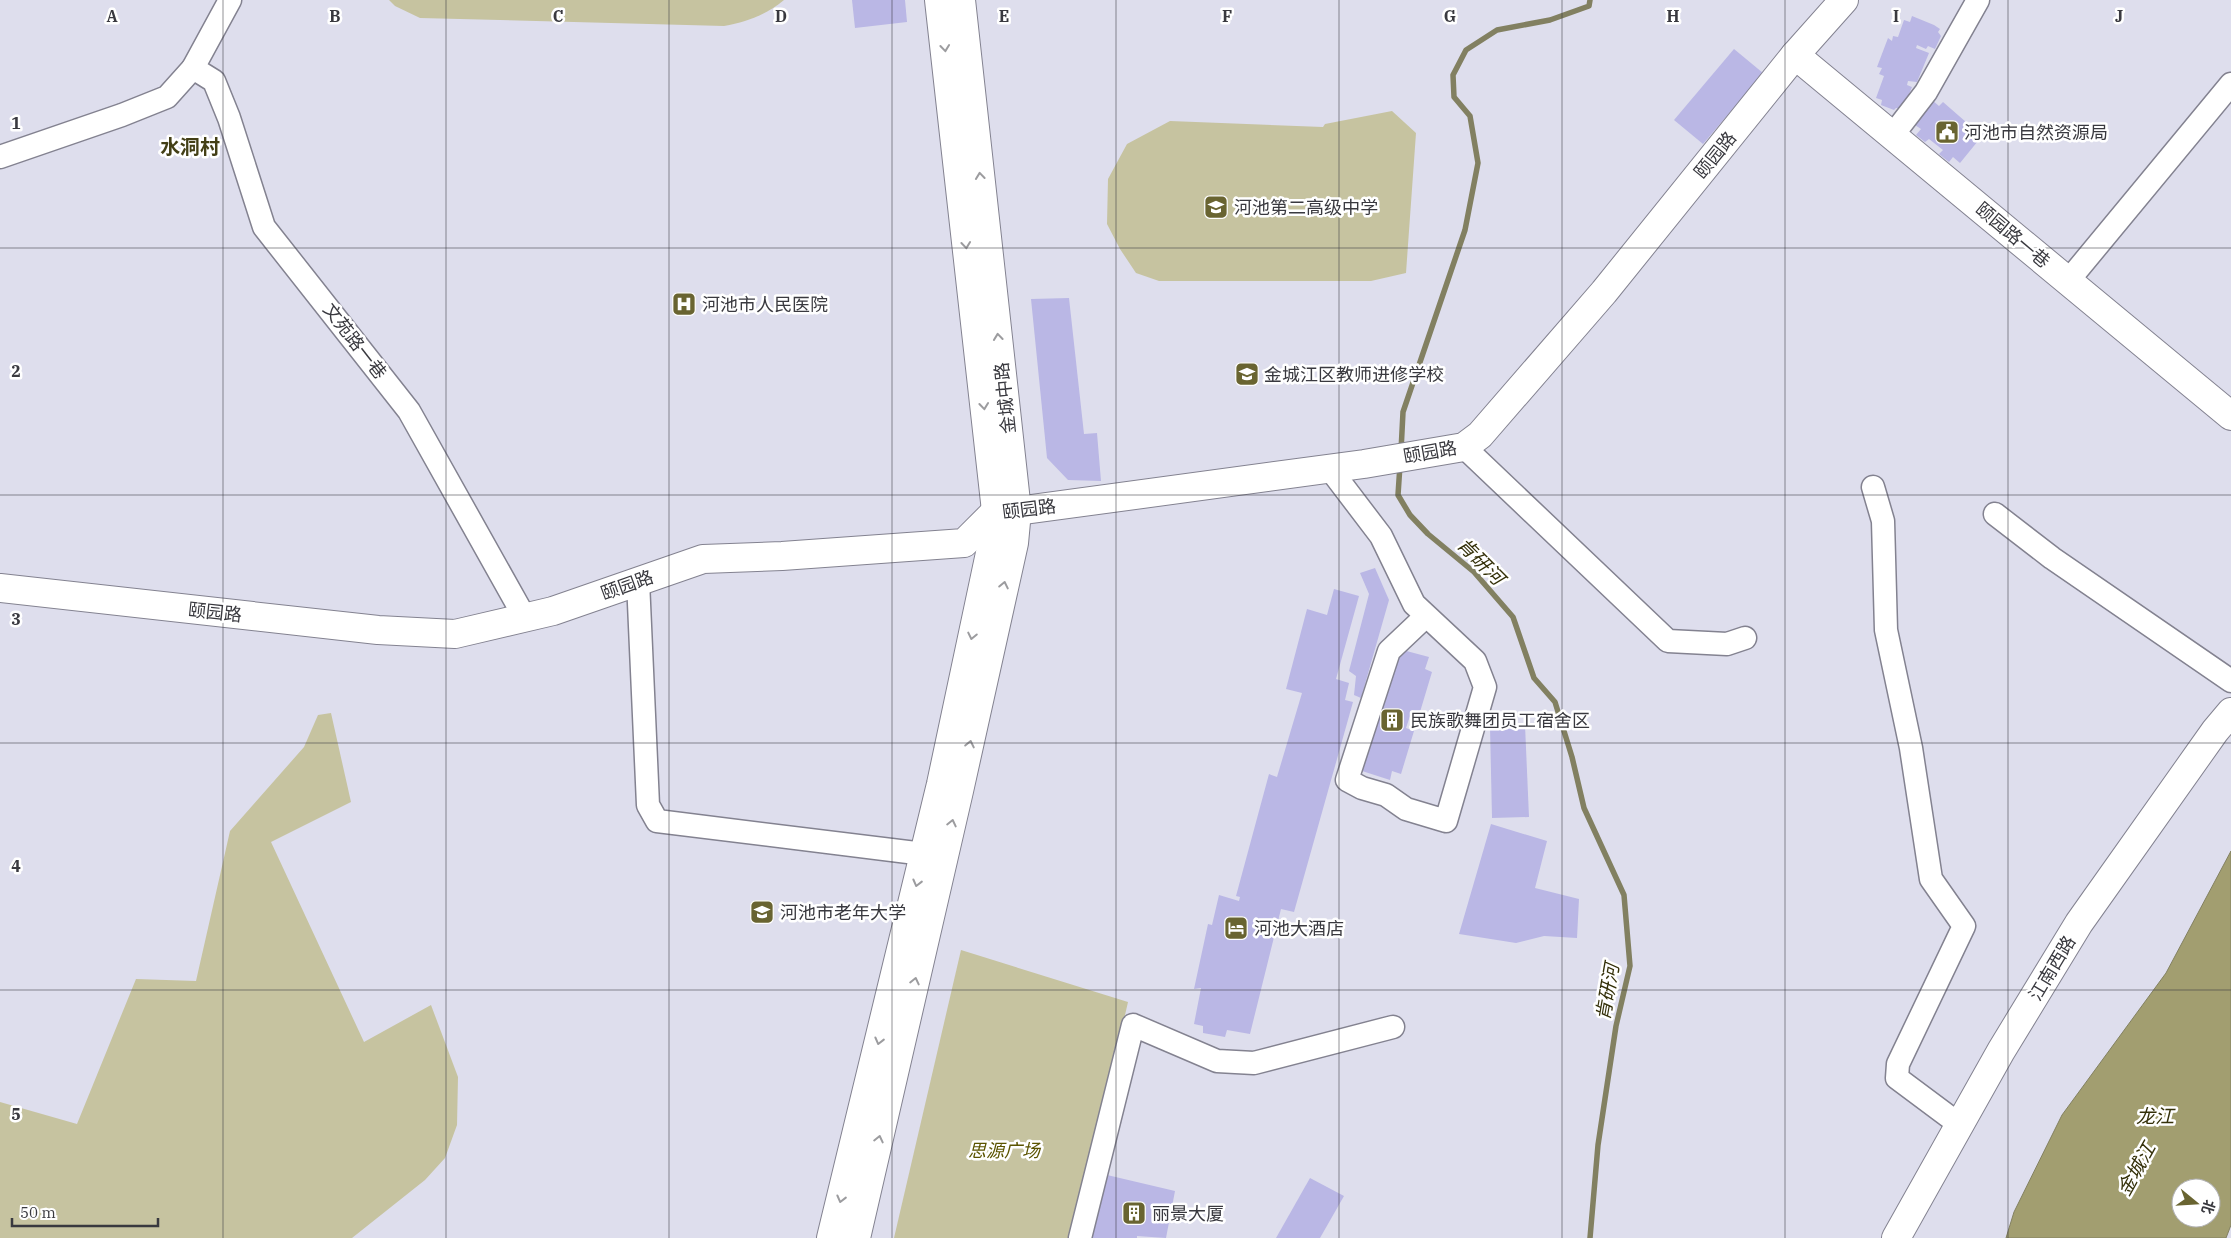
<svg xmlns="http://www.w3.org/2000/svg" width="2231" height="1238" viewBox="0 0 2231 1238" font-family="'IBM Plex Serif','Noto Sans SC',serif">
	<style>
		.green { fill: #c6c3a0 }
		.water { fill: #a29e70; stroke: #828061; fill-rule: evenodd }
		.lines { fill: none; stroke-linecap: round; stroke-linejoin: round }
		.stream { stroke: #828061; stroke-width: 5.5 }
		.building { fill: #bab7e5 }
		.minor-casing { stroke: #838290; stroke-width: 25 }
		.tertiary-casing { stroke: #838290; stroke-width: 30 }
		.primary-casing { stroke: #838290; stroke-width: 30 }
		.minor { stroke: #fff; stroke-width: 22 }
		.tertiary { stroke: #fff; stroke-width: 28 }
		.primary { stroke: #fff; stroke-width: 28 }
		.oneway { stroke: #9c9c9f }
		.grid { fill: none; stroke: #39393f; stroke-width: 1; stroke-opacity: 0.55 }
		.labels { text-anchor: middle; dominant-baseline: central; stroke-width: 5; stroke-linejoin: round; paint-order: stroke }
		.poi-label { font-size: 18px; fill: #39393f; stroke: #fff; text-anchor: start }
		.street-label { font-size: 18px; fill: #39393f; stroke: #fff }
		.park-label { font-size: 18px; font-style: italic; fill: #5b5400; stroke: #fff }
		.water-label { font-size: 19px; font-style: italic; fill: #343009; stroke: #fff }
		.quarter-label { font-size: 20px; font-weight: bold; fill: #433f16; stroke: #fff }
		.grid-label { font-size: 16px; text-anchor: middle; font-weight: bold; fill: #39393f; stroke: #fff; stroke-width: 5; stroke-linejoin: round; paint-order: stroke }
	</style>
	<rect width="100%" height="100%" fill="#dedeed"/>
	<g class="green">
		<path d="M 389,0 L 784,0 C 766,15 747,22 724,26 L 420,18 L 395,6 Z"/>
		<path d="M 1392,111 L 1416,133 L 1406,273 L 1371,281 L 1159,281 L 1136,273 L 1120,249 L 1107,224 L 1108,179 L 1127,144 L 1170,121 L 1323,127 L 1325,124 Z"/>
		<path d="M 331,713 L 351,802 L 271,842 L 364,1042 L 431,1005 L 458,1077 L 457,1125 L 445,1158 L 425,1180 L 352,1238 L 0,1238 L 0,1102 L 77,1124 L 136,979 L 196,981 L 230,831 L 304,747 L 318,715 Z"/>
		<path d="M 961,950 L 1128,1002 L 1074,1238 L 894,1238 Z"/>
	</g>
	<path class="water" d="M 2231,851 L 2231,1225 L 2226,1238 L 2006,1238 L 2014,1212 L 2062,1115 L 2166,973 ZM 2181,1188 L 2211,1188 L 2211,1218 L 2181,1218 Z"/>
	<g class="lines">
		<g class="stream">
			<path d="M 1401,451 L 1403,412 L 1465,230 L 1478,163 L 1470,116 L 1454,97 L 1453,75 L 1466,50 L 1497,30 L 1550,20 L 1589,6 L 1590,0"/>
			<path d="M 1400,465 L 1398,495 L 1410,515 L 1428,534 L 1474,572 L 1513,617 L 1534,678 L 1555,702 L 1572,757 L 1584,808 L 1624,895 L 1630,966 L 1616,1026 L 1598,1145 L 1590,1238"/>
		</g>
	</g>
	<g class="building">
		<path d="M 852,0 L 905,0 L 907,22 L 855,28 Z"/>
		<path d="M 1912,16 L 1934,25 L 1940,29 L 1938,32 L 1941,36 L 1935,49 L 1928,46 L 1926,49 L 1917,45 L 1916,48 L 1929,53 L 1917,82 L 1908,81 L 1907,85 L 1912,87 L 1903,109 L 1896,108 L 1894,110 L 1881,105 L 1882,100 L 1876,98 L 1884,76 L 1879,74 L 1882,68 L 1877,67 L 1888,38 L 1892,41 L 1893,36 L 1898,37 L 1904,20 L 1910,22 Z"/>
		<path d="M 1734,49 L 1763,73 L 1703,144 L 1674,120 Z"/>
		<path d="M 1932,100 L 1939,106 L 1943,102 L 1982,136 L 1960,163 L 1953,157 L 1949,162 L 1939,154 L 1943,150 L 1929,139 L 1925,142 L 1916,135 L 1921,129 L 1912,123 Z"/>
		<path d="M 1069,298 L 1084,434 L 1097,433 L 1101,481 L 1068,480 L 1047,458 L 1031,299 Z"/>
		<path d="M 1375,568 L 1389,600 L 1361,698 L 1354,695 L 1356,676 L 1349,671 L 1369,594 L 1360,573 Z"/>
		<path d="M 1334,589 L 1359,596 L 1336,679 L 1349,683 L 1345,700 L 1353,702 L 1294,912 L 1281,909 L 1250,1034 L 1227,1030 L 1225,1037 L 1203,1033 L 1203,1026 L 1194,1024 L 1201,988 L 1194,989 L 1208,924 L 1212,925 L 1219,895 L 1239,901 L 1240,897 L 1236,896 L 1269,774 L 1277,777 L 1302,693 L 1286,689 L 1307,609 L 1327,615 Z"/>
		<path d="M 1399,649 L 1429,657 L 1425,669 L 1432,672 L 1420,712 L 1412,710 L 1406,728 L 1414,731 L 1401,774 L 1392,771 L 1390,780 L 1359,770 Z"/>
		<path d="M 1525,725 L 1529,817 L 1492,818 L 1490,726 Z"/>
		<path d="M 1491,824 L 1547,841 L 1535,888 L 1579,899 L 1577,938 L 1544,936 L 1516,943 L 1459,934 Z"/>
		<path d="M 1107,1175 L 1175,1191 L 1166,1238 L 1137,1236 L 1137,1238 L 1090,1238 Z"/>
		<path d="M 1310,1178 L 1344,1196 L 1320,1238 L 1276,1238 Z"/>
	</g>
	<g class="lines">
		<g class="minor-casing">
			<g id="minor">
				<path d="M 230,0 L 193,68 L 214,81 L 229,118 L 264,227 L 409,411 L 525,618"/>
				<path d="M 1892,136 L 1926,92 L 1978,0"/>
				<path d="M 0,157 L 122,115 L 167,97 L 193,68"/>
				<path d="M 2068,281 L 2231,84"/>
				<path d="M 1464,447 L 1668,641 L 1727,644 L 1745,638"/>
				<path d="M 1330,469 L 1381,536 L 1414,604 L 1475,661 L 1485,687 L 1446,821 L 1406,809 L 1386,795 L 1362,788 L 1347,780 L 1389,651 L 1426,616"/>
				<path d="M 1873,487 L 1883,521 L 1886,630 L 1911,748 L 1931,879 L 1964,926 L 1898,1064 L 1897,1078 L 1960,1125"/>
				<path d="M 1995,514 L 2052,558 L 2231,681"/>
				<path d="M 638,581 L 648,805 L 657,821 L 924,854"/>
				<path d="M 1080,1238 L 1133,1025 L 1217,1061 L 1254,1063 L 1393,1027"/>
			</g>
		</g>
		<g class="tertiary-casing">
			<g id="tertiary">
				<path d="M 1795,55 L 2231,416"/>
				<path d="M 0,588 L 378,630 L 455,634 L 553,611 L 703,559 L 782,556 L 964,543 L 996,511 L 1017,511 L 1364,464 L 1464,447 L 1480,435 L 1604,292 L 1795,55 L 1844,0"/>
				<path d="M 1896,1238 L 2001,1051 L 2079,923 L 2215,731 L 2231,712"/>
			</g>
		</g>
		<g class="primary-casing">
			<g id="primary">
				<path d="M 831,1238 L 941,784 L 993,539 L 996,511 L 939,0"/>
				<path d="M 856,1238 L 959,791 L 1014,543 L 1017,511 L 961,0"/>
			</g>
		</g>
		<use href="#minor" class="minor"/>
		<use href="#tertiary" class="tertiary"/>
		<use href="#primary" class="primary"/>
	</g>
	<defs><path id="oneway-chevron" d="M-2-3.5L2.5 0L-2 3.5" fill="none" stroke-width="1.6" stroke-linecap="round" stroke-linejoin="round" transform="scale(1.25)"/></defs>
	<g class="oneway">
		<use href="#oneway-chevron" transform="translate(945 48) rotate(84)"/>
		<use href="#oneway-chevron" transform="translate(980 176) rotate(-96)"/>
		<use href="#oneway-chevron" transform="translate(966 245) rotate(84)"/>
		<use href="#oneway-chevron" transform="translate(998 337) rotate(-96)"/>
		<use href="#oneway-chevron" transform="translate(984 406) rotate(84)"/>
		<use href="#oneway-chevron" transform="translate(1004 585) rotate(-78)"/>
		<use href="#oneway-chevron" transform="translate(972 636) rotate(102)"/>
		<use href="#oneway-chevron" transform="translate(970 744) rotate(-78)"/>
		<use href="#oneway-chevron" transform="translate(952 823) rotate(-77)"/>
		<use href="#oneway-chevron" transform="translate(917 883) rotate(104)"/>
		<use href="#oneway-chevron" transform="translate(915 981) rotate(-77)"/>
		<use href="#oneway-chevron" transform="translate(879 1041) rotate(104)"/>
		<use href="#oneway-chevron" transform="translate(879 1139) rotate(-77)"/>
		<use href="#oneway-chevron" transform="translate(841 1199) rotate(104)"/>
	</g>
	<path class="grid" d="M 223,0 L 223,1238M 446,0 L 446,1238M 669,0 L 669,1238M 892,0 L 892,1238M 1116,0 L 1116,1238M 1339,0 L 1339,1238M 1562,0 L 1562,1238M 1785,0 L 1785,1238M 2008,0 L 2008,1238M 0,248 L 2231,248M 0,495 L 2231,495M 0,743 L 2231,743M 0,990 L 2231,990"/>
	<defs>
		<g id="civic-square" transform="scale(1.25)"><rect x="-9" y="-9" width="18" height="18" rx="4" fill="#696431" stroke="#fff"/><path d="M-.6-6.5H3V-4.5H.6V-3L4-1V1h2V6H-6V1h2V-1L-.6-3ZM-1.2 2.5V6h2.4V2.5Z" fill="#fff"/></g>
		<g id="school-square" transform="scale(1.25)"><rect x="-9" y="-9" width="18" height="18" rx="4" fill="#696431" stroke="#fff"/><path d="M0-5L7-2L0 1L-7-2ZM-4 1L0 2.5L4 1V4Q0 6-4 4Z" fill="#fff"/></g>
		<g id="hospital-square" transform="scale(1.25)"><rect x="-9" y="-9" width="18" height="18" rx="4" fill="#696431" stroke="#fff"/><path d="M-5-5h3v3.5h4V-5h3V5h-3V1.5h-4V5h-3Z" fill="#fff"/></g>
		<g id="building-square" transform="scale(1.25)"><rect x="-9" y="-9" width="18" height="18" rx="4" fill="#696431" stroke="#fff"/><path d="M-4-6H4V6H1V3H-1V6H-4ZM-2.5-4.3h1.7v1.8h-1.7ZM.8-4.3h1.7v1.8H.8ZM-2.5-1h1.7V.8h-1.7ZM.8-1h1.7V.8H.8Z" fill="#fff"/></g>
		<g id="university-square" transform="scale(1.25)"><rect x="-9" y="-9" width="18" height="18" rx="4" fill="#696431" stroke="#fff"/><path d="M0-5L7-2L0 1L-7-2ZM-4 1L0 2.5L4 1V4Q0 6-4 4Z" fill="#fff"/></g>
		<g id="hotel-square" transform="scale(1.25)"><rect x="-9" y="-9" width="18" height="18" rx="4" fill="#696431" stroke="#fff"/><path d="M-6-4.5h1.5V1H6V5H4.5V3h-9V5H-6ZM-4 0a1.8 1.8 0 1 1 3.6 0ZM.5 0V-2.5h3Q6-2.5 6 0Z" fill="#fff"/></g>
	</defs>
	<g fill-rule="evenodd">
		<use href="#civic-square" x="1947" y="132"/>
		<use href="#school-square" x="1216" y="207"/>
		<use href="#hospital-square" x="684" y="304"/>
		<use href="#school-square" x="1247" y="374"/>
		<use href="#building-square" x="1392" y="720"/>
		<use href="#university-square" x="762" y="912"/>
		<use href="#hotel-square" x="1236" y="928"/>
		<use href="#building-square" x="1134" y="1213"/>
	</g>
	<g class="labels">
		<g class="poi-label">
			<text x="1964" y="132">河池市自然资源局</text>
			<text x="1234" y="207">河池第二高级中学</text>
			<text x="702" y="304">河池市人民医院</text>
			<text x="1264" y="374">金城江区教师进修学校</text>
			<text x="1410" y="720">民族歌舞团员工宿舍区</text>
			<text x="780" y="912">河池市老年大学</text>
			<text x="1254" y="928">河池大酒店</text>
			<text x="1152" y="1213">丽景大厦</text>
		</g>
		<g class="street-label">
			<text transform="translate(1715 155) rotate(-51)">颐园路</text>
			<text transform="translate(2013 235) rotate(40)">颐园路一巷</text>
			<text transform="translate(355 341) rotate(52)">文苑路一巷</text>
			<text transform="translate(1005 398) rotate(-96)">金城中路</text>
			<text transform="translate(1430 452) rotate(-10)">颐园路</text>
			<text transform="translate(1029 509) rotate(-7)">颐园路</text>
			<text transform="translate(627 585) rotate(-20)">颐园路</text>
			<text transform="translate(215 612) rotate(6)">颐园路</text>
			<text transform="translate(2052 968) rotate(-59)">江南西路</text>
		</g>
		<g class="park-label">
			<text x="1004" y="1150">思源广场</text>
		</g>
		<g class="water-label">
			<text transform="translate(1481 561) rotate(45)">肯研河</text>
			<text transform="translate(1607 992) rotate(-80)">肯研河</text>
			<text x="2155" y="1116">龙江</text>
			<text transform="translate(2136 1169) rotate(-61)">金城江</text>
		</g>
		<g class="quarter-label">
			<text x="190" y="146">水洞村</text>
		</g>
	</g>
	<g class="grid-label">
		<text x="112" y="22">A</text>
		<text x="335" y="22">B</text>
		<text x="558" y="22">C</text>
		<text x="781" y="22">D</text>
		<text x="1004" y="22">E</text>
		<text x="1227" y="22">F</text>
		<text x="1450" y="22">G</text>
		<text x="1673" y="22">H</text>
		<text x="1896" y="22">I</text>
		<text x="2119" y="22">J</text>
		<text x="16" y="129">1</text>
		<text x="16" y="377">2</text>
		<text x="16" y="625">3</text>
		<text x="16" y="872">4</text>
		<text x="16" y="1120">5</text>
	</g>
	<g transform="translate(2196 1203) rotate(108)"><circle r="24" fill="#ffffff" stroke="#b0b0b2"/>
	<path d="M0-4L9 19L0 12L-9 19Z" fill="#696431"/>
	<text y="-8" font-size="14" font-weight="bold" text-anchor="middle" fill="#39393f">北</text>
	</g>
	<path d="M12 1218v8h146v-8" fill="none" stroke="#39393f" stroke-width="2.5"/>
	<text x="20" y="1218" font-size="15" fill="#39393f" stroke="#ffffff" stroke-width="4" paint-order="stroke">50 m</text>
</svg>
